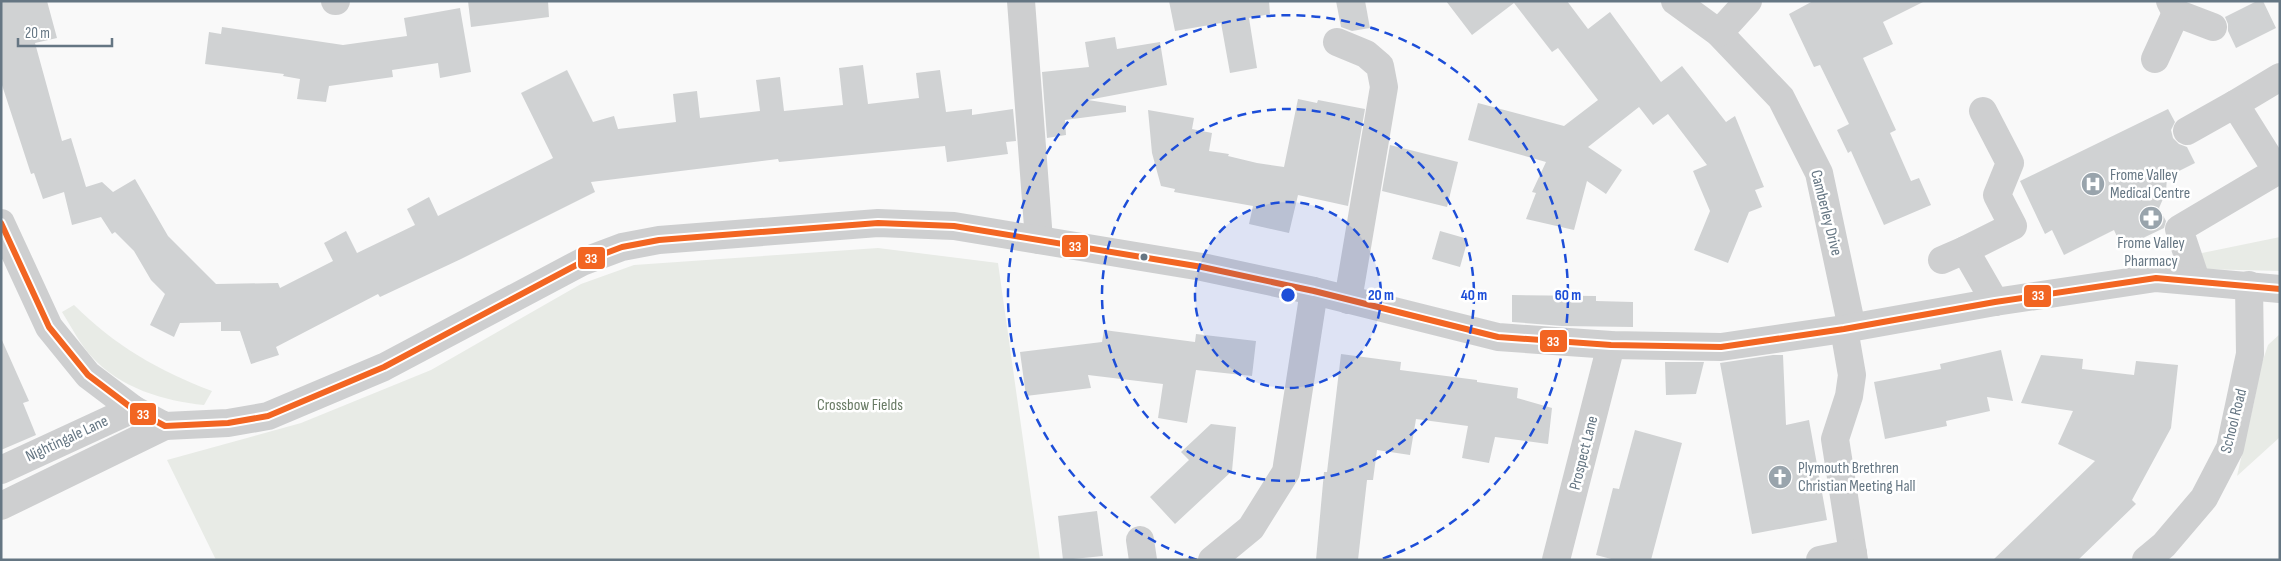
<svg xmlns="http://www.w3.org/2000/svg" width="2281" height="561" viewBox="0 0 2281 561" font-family="'Sofia Sans Condensed',sans-serif">
	<style>
		.green { fill: #e8ebe6 }
		.building { fill: #d0d2d3 }
		.lines { fill: none; stroke-linecap: round; stroke-linejoin: round }
		.minor { stroke: #cecfd0; stroke-width: 28 }
		.bus-1-casing { stroke: #fff; stroke-width: 10 }
		.bus-1 { stroke: #f26522; stroke-width: 6 }
		.ring { fill: none; stroke: #1d4ed8; stroke-width: 2.5; stroke-dasharray: 9 6 }
		.bus-dot { fill: #657683; stroke: #fff; stroke-width: 2 }
		.labels { text-anchor: middle; dominant-baseline: central; stroke-width: 5; stroke-linejoin: round; paint-order: stroke }
		.poi-label { font-size: 16px; fill: #657683; stroke: #fff; text-anchor: start }
		.street-label { font-size: 16px; fill: #657683; stroke: #fff }
		.park-label { font-size: 16px; fill: #687a64; stroke: #fff }
		.centre { fill: #1d4ed8; stroke: #fff; stroke-width: 2.5 }
		.ring-label { font-size: 15px; text-anchor: middle; font-weight: bold; fill: #1d4ed8; stroke: #fff; stroke-width: 5; stroke-linejoin: round; paint-order: stroke }
		.line-badge { stroke: #fff; stroke-width: 2 }
		.badge-label { font-size: 14px; text-anchor: middle; font-weight: bold; fill: #fff }
	</style>
	<rect width="100%" height="100%" fill="#f9f9f9"/>
	<g class="green">
		<path d="M 2280,237 L 2280,271 L 2199,269 L 2202,253 Z"/>
		<path d="M 878,248 L 998,263 L 1040,560 L 216,560 L 167,460 L 301,423 L 431,370 L 581,284 L 634,265 Z"/>
		<path d="M 74,305 C 114,345 159,371 212,391 L 204,405 C 164,401 120,388 92,357 C 80,344 72,328 62,312 Z"/>
		<path d="M 2280,334 L 2280,437 L 2237,476 L 2254,402 L 2260,369 L 2268,345 Z"/>
	</g>
	<g class="building">
		<path d="M 1,1 L 47,1 L 57,38 L 35,43 L 62,141 L 71,138 L 86,187 L 102,182 L 113,192 L 135,179 L 168,236 L 216,284 L 278,283 L 280,288 L 333,261 L 324,243 L 346,231 L 357,253 L 415,225 L 407,209 L 429,197 L 438,216 L 553,158 L 521,93 L 567,70 L 593,122 L 614,116 L 618,129 L 676,122 L 673,94 L 697,91 L 700,118 L 760,111 L 756,80 L 780,77 L 784,111 L 843,105 L 839,68 L 863,65 L 868,104 L 919,98 L 916,73 L 940,70 L 946,112 L 972,109 L 972,115 L 1013,109 L 1016,141 L 1006,142 L 1008,154 L 947,162 L 945,146 L 779,162 L 778,159 L 591,182 L 595,192 L 461,259 L 380,297 L 378,294 L 276,347 L 279,355 L 251,364 L 240,331 L 221,331 L 221,322 L 180,323 L 174,337 L 150,325 L 165,294 L 151,280 L 134,251 L 115,232 L 112,234 L 101,217 L 72,225 L 64,192 L 43,199 L 34,173 L 31,174 L 1,82 Z"/>
		<path d="M 468,1 L 548,1 L 549,17 L 471,27 Z"/>
		<path d="M 1169,1 L 1269,1 L 1270,14 L 1249,18 L 1257,68 L 1230,73 L 1221,23 L 1175,31 Z"/>
		<path d="M 1336,1 L 1365,1 L 1370,28 L 1352,31 L 1341,27 Z"/>
		<path d="M 1446,1 L 1567,1 L 1588,29 L 1610,12 L 1661,82 L 1682,66 L 1726,122 L 1735,116 L 1764,187 L 1755,190 L 1762,207 L 1749,212 L 1728,263 L 1694,250 L 1710,211 L 1693,171 L 1707,165 L 1668,114 L 1653,125 L 1639,107 L 1588,147 L 1622,170 L 1606,194 L 1587,181 L 1574,230 L 1526,219 L 1536,193 L 1532,192 L 1546,162 L 1468,140 L 1478,103 L 1564,126 L 1598,100 L 1558,48 L 1552,52 L 1514,3 L 1472,35 Z"/>
		<path d="M 1813,1 L 1925,1 L 1883,22 L 1893,44 L 1863,58 L 1896,130 L 1890,133 L 1911,181 L 1919,178 L 1931,205 L 1884,225 L 1851,151 L 1848,153 L 1837,130 L 1849,124 L 1820,65 L 1814,67 L 1789,14 Z"/>
		<path d="M 2257,1 L 2263,1 L 2276,28 L 2236,48 L 2228,31 L 2228,24 L 2225,17 Z"/>
		<path d="M 460,8 L 471,72 L 440,78 L 438,63 L 392,70 L 393,77 L 329,86 L 326,102 L 297,99 L 300,79 L 283,76 L 284,74 L 205,64 L 209,32 L 221,34 L 222,27 L 343,45 L 407,36 L 404,18 Z"/>
		<path d="M 1115,37 L 1117,49 L 1160,42 L 1167,85 L 1088,100 L 1126,106 L 1126,112 L 1065,120 L 1066,135 L 1047,138 L 1042,72 L 1089,67 L 1085,42 Z"/>
		<path d="M 1298,99 L 1317,103 L 1318,100 L 1365,109 L 1348,206 L 1298,195 L 1289,233 L 1249,224 L 1253,206 L 1174,192 L 1175,189 L 1161,186 L 1152,153 L 1148,110 L 1194,118 L 1192,129 L 1212,133 L 1209,151 L 1229,154 L 1228,156 L 1257,163 L 1284,167 Z"/>
		<path d="M 2168,109 L 2175,122 L 2171,130 L 2173,138 L 2179,144 L 2187,147 L 2195,163 L 2167,177 L 2166,192 L 2159,208 L 2166,221 L 2164,228 L 2122,248 L 2114,230 L 2064,255 L 2052,230 L 2045,234 L 2020,181 Z"/>
		<path d="M 1390,145 L 1458,162 L 1447,207 L 1382,191 Z"/>
		<path d="M 1440,231 L 1468,239 L 1460,267 L 1432,259 Z"/>
		<path d="M 1512,295 L 1596,296 L 1596,301 L 1633,302 L 1633,327 L 1562,326 L 1512,322 Z"/>
		<path d="M 1104,330 L 1195,342 L 1196,334 L 1256,341 L 1252,376 L 1196,370 L 1187,423 L 1158,418 L 1163,384 L 1088,375 L 1091,388 L 1026,396 L 1020,352 L 1102,342 Z"/>
		<path d="M 1,338 L 29,401 L 23,403 L 36,435 L 1,450 Z"/>
		<path d="M 2001,350 L 2013,401 L 1987,397 L 1990,411 L 1946,421 L 1947,426 L 1885,439 L 1874,382 L 1941,369 L 1940,364 Z"/>
		<path d="M 1341,354 L 1401,362 L 1400,370 L 1477,380 L 1477,382 L 1518,388 L 1517,398 L 1552,408 L 1548,444 L 1495,437 L 1489,463 L 1462,458 L 1468,426 L 1416,419 L 1410,455 L 1377,450 L 1373,480 L 1367,480 L 1358,560 L 1316,560 L 1324,472 L 1327,472 Z"/>
		<path d="M 1773,355 L 1783,355 L 1786,425 L 1809,420 L 1827,520 L 1752,534 L 1720,363 Z"/>
		<path d="M 2041,355 L 2083,359 L 2082,369 L 2134,375 L 2136,361 L 2178,365 L 2171,428 L 2132,500 L 2136,504 L 2078,560 L 1993,560 L 2095,461 L 2058,444 L 2073,411 L 2021,403 Z"/>
		<path d="M 1665,362 L 1704,362 L 1696,394 L 1666,395 Z"/>
		<path d="M 1211,424 L 1236,427 L 1232,471 L 1175,524 L 1150,497 L 1189,460 L 1181,452 Z"/>
		<path d="M 1635,430 L 1682,443 L 1651,560 L 1615,560 L 1596,555 L 1613,488 L 1619,489 Z"/>
		<path d="M 1097,511 L 1103,556 L 1063,560 L 1058,516 Z"/>
	</g>
	<g class="lines">
		<g class="minor">
			<path d="M 335,1 L 336,1"/>
			<path d="M 1021,1 L 1039,240"/>
			<path d="M 1675,1 L 1719,33 L 1781,98 L 1819,173 L 1852,328"/>
			<path d="M 2170,1 L 2176,13 L 2213,27"/>
			<path d="M 1719,33 L 1748,1"/>
			<path d="M 1337,42 L 1366,54 L 1380,66 L 1384,87 L 1348,300"/>
			<path d="M 2155,59 L 2176,13"/>
			<path d="M 2235,104 L 2280,77"/>
			<path d="M 1983,111 L 2010,163 L 1997,195 L 2013,226 L 1965,250 L 1995,302"/>
			<path d="M 2187,131 L 2235,104 L 2277,171 L 2179,229 L 2196,280"/>
			<path d="M 1,223 L 49,327 L 88,375 L 133,409 L 165,426 L 228,423 L 268,416 L 384,367 L 582,262 L 622,247 L 659,240 L 878,223 L 954,226 L 1202,267 L 1314,291 L 1498,337 L 1611,345 L 1721,347 L 1844,329 L 1995,302 L 2156,278 L 2280,289"/>
			<path d="M 1942,260 L 1965,250"/>
			<path d="M 1844,329 L 1852,375 L 1849,396 L 1835,439 L 1854,560"/>
			<path d="M 1,470 L 133,409"/>
			<path d="M 1,506 L 165,426"/>
			<path d="M 1140,540 L 1143,560"/>
			<path d="M 1212,560 L 1251,528 L 1286,472 L 1314,291"/>
			<path d="M 1556,560 L 1611,345"/>
			<path d="M 1820,560 L 1853,553"/>
			<path d="M 2146,560 L 2164,545 L 2204,498 L 2230,448 L 2250,354 L 2249,285"/>
		</g>
		<g class="bus-1-casing">
			<path id="bus-1" d="M 1,223 L 49,327 L 88,375 L 133,409 L 165,426 L 228,423 L 268,416 L 384,367 L 582,262 L 622,247 L 659,240 L 878,223 L 954,226 L 1202,267 L 1314,291 L 1498,337 L 1611,345 L 1721,347 L 1844,329 L 1995,302 L 2156,278 L 2280,289"/>
		</g>
		<use href="#bus-1" class="bus-1"/>
	</g>
	<circle cx="1288" cy="295" r="93" fill="#1d4ed8" fill-opacity=".12"/>
	<g class="ring">
		<circle cx="1288" cy="295" r="93"/>
		<circle cx="1288" cy="295" r="186"/>
		<path d="M1197 560A280 280 0 1 1 1379 560"/>
	</g>
	<defs>
		<g id="hospital-disc" transform="scale(1.25)"><circle r="9.5" fill="#99a4ac" stroke="#fff"/><path d="M-5-5h3v3.5h4V-5h3V5h-3V1.5h-4V5h-3Z" fill="#fff"/></g>
		<g id="pharmacy-disc" transform="scale(1.25)"><circle r="9.5" fill="#99a4ac" stroke="#fff"/><path d="M-2-6h4v4h4v4h-4v4h-4v-4h-4v-4h4Z" fill="#fff"/></g>
		<g id="church-disc" transform="scale(1.25)"><circle r="9.5" fill="#99a4ac" stroke="#fff"/><path d="M-1.2-6h2.4v3.5h3.3v2.4h-3.3V6h-2.4V-.1h-3.3v-2.4h3.3Z" fill="#fff"/></g>
	</defs>
	<g fill-rule="evenodd">
		<use href="#hospital-disc" x="2093" y="184"/>
		<use href="#pharmacy-disc" x="2151" y="218"/>
		<use href="#church-disc" x="1780" y="477"/>
	</g>
	<circle class="bus-dot" cx="1144" cy="257" r="4.5"/>
	<g class="labels">
		<g class="poi-label">
			<text x="2110" y="175">Frome Valley<tspan x="2110" dy="18">Medical Centre</tspan></text>
			<text x="2151" y="243" text-anchor="middle">Frome Valley<tspan x="2151" dy="18">Pharmacy</tspan></text>
			<text x="1798" y="468">Plymouth Brethren<tspan x="1798" dy="18">Christian Meeting Hall</tspan></text>
		</g>
		<g class="street-label">
			<text transform="translate(1826 213) rotate(76)">Camberley Drive</text>
			<text transform="translate(2234 421) rotate(-76)">School Road</text>
			<text transform="translate(67 439) rotate(-25)">Nightingale Lane</text>
			<text transform="translate(1584 453) rotate(-76)">Prospect Lane</text>
		</g>
		<g class="park-label">
			<text x="860" y="405">Crossbow Fields</text>
		</g>
	</g>
	<circle cx="1288" cy="295" r="8" class="centre"/>
	<g class="ring-label">
		<text x="1381" y="300">20 m</text>
		<text x="1474" y="300">40 m</text>
		<text x="1568" y="300">60 m</text>
	</g>
	<g class="line-badge">
		<rect x="1061" y="234" width="28" height="24" rx="5" fill="#f26522"/>
		<rect x="577" y="246" width="29" height="24" rx="5" fill="#f26522"/>
		<rect x="2023" y="284" width="29" height="24" rx="5" fill="#f26522"/>
		<rect x="1539" y="329" width="29" height="24" rx="5" fill="#f26522"/>
		<rect x="129" y="402" width="28" height="24" rx="5" fill="#f26522"/>
	</g>
	<g class="badge-label">
		<text x="1075" y="251">33</text>
		<text x="591" y="263">33</text>
		<text x="2038" y="300">33</text>
		<text x="1553" y="346">33</text>
		<text x="143" y="419">33</text>
	</g>
	<rect width="2281" height="561" fill="none" stroke="#657683" stroke-width="5"/>
	<path d="M18 38v8h94v-8" fill="none" stroke="#657683" stroke-width="2.5"/>
	<text x="25" y="38" font-size="15" fill="#657683" stroke="#ffffff" stroke-width="4" paint-order="stroke">20 m</text>
</svg>
